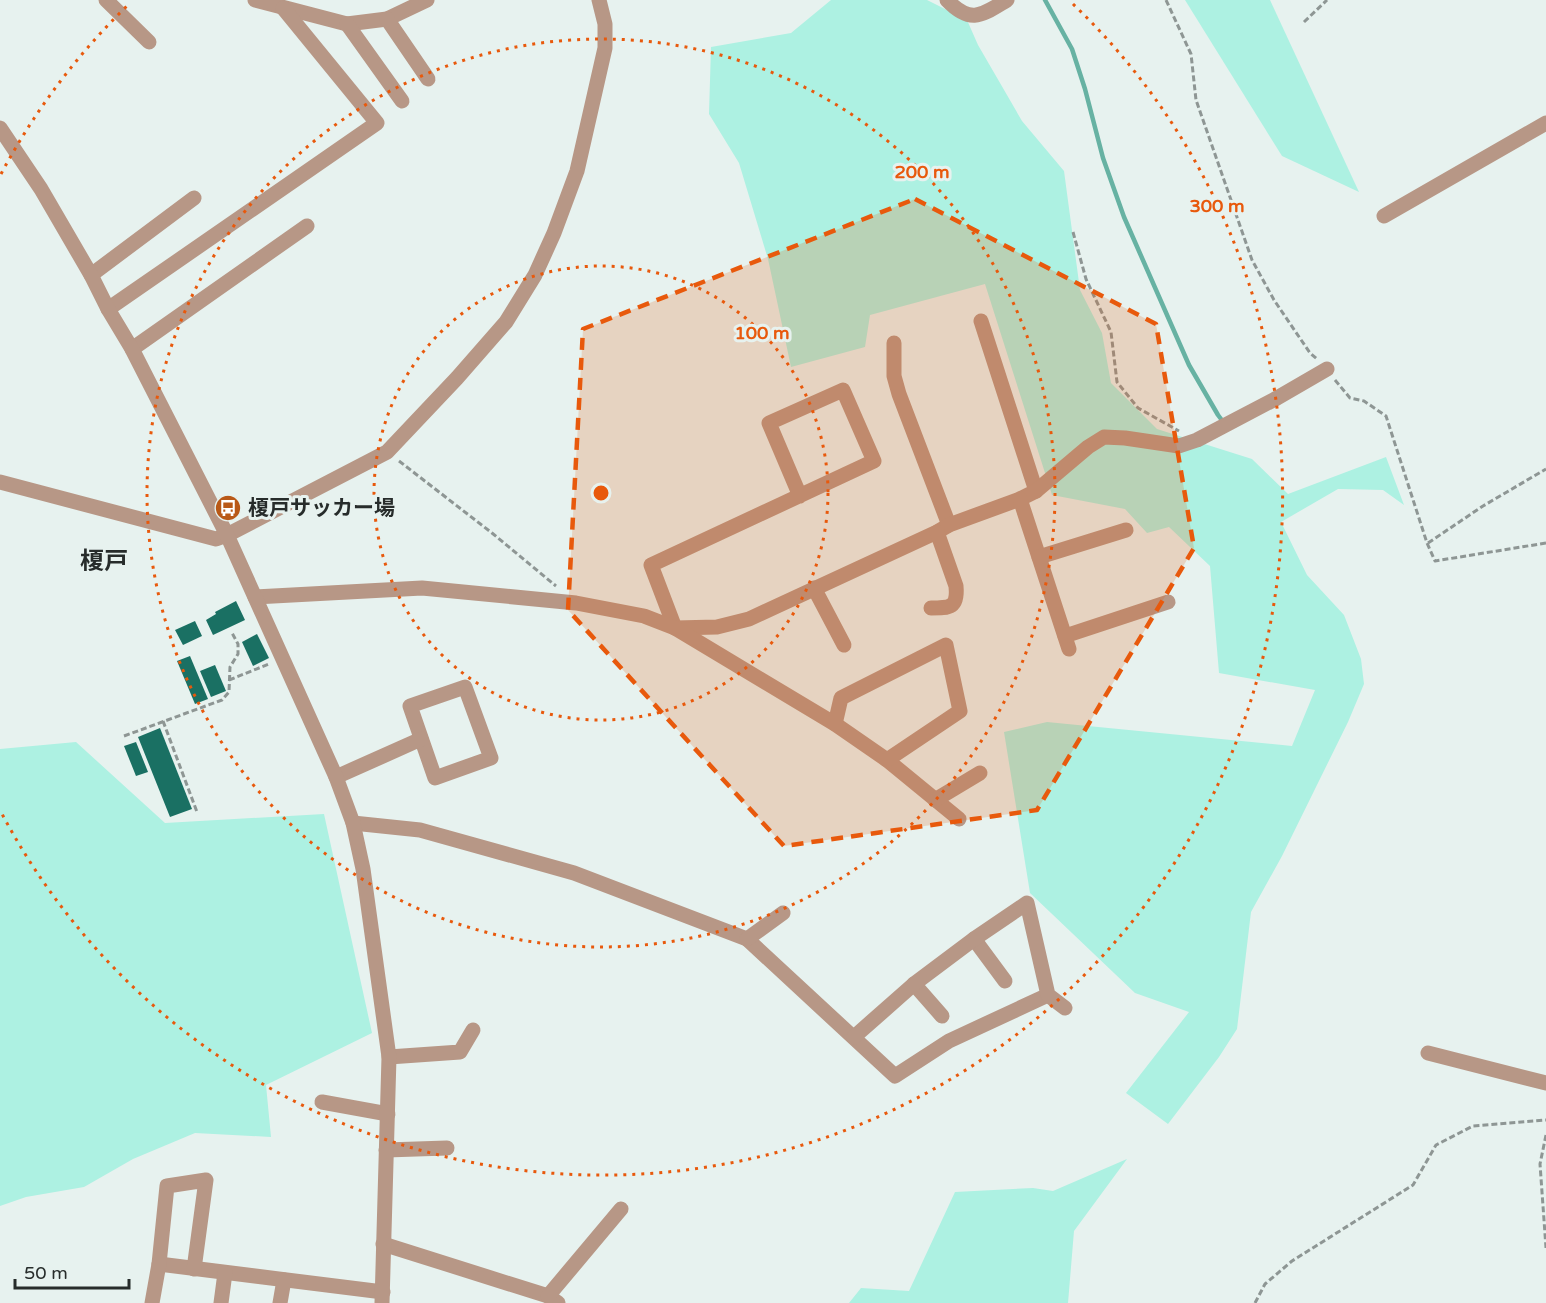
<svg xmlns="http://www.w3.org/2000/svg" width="1546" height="1303" viewBox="0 0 1546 1303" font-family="'Varela Round','Noto Sans JP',sans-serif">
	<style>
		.green { fill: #adf1e2 }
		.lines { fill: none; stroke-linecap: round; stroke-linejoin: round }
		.stream { stroke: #67b2a3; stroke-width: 4.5 }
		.building { fill: #1a7063 }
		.path { stroke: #8e9694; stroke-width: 3; stroke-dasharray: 6 3; stroke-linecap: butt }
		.minor { stroke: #b79786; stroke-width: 15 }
		.tertiary { stroke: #b79786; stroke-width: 15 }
		.marked { fill: #e8590c; fill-opacity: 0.2; stroke: #e8590c; stroke-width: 4.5; stroke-dasharray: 12 8; stroke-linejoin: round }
		.ring { fill: none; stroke: #e8590c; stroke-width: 3; stroke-dasharray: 3 6 }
		.labels { text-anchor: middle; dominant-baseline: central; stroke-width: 6; stroke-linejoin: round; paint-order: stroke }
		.poi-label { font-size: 21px; font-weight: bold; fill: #272c2b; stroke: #e7f2ef; text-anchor: start }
		.quarter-label { font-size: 24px; font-weight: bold; fill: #272c2b; stroke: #e7f2ef }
		.centre { fill: #e8590c; stroke: #e7f2ef; stroke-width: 3 }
		.ring-label { font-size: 18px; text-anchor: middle; font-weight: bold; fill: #e8590c; stroke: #e7f2ef; stroke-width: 6; stroke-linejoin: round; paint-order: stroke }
	</style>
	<rect width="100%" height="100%" fill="#e7f2ef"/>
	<g class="green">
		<path d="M 831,0 L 927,0 L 967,20 L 978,45 L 1022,121 L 1064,171 L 1080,290 L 1102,333 L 1111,383 L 1157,429 L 1252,459 L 1288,494 L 1386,457 L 1404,505 L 1383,490 L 1338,489 L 1281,522 L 1307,575 L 1344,615 L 1361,659 L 1364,684 L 1348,722 L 1282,856 L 1251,912 L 1237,1029 L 1219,1057 L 1168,1124 L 1126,1093 L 1189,1012 L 1135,993 L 1030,893 L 1004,732 L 1047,722 L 1292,746 L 1315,690 L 1219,673 L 1210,566 L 1169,527 L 1147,533 L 1125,509 L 1052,495 L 985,284 L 870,315 L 865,347 L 791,367 L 768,259 L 739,163 L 709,114 L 711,47 L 791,33 Z"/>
		<path d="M 1185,0 L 1270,0 L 1359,192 L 1282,156 Z"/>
		<path d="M 76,742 L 165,823 L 324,814 L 372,1033 L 266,1085 L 271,1137 L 195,1133 L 133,1159 L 84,1187 L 26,1197 L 0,1206 L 0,749 Z"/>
		<path d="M 1127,1159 L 1074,1231 L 1068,1303 L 849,1303 L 861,1288 L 909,1291 L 955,1192 L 1033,1188 L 1053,1191 Z"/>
	</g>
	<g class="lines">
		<path class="stream" d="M 1045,0 L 1072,49 L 1085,89 L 1103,158 L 1124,217 L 1189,365 L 1218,415 L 1221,419"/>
	</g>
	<g class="building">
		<path d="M 236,601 L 245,620 L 213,635 L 206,620 L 216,614 L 215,612 Z"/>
		<path d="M 195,621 L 202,636 L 183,645 L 175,630 Z"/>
		<path d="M 257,634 L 269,658 L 253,666 L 242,642 Z"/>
		<path d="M 190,656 L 208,699 L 195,704 L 177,661 Z"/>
		<path d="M 215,665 L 226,691 L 211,697 L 200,671 Z"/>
		<path d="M 160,728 L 192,809 L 170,817 L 138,737 Z"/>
		<path d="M 136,742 L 148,772 L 136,776 L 124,746 Z"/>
	</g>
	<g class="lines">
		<g class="path">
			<path d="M 1166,0 L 1191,54 L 1196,100 L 1252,260 L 1274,300 L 1310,353 L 1317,359"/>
			<path d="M 1304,22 L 1327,0"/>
			<path d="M 1073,232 L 1086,279 L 1111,332 L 1117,382 L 1138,408 L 1179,431"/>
			<path d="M 1335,380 L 1350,398 L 1364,401 L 1386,416 L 1427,543 L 1435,561 L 1546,543"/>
			<path d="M 399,461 L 492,533 L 556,586"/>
			<path d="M 1428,543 L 1483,506 L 1546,469"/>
			<path d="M 229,680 L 269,664"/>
			<path d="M 163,721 L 197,812"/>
			<path d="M 124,736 L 222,700 L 229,692 L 230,667 L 238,654 L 238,644 L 231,631"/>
			<path d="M 1546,1135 L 1540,1164 L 1546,1248"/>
			<path d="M 1255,1303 L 1265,1284 L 1292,1261 L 1413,1185 L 1436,1145 L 1473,1126 L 1546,1120"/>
		</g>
		<g class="minor">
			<path d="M 106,0 L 149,42"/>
			<path d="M 255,0 L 347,24 L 387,19 L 427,0"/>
			<path d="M 947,0 C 971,25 982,15 1007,0"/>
			<path d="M 387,19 L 428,79"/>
			<path d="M 347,24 L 402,101"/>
			<path d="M 1384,216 L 1546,123"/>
			<path d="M 91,275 L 194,198"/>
			<path d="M 108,309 L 377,123 L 283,8"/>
			<path d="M 981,321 L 1036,491"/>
			<path d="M 894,343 L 894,376 L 899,394 L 949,525"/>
			<path d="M 132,349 L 307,226"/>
			<path d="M 0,482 L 216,539 L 227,535 L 387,452 L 457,378 L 506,322 L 535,275 L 554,233 L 577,171 L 605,48 L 605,24 L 599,0"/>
			<path d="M 800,496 L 769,423 L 843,390 L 874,461 L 651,565 L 675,628 L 717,627 L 749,619 L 937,532 L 949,525 L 1020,499 L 1036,491 L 1088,447 L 1104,437 L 1125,438 L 1179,446 L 1197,440 L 1277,398 L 1327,369"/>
			<path d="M 1020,499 L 1069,649"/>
			<path d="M 1039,557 L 1126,530"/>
			<path d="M 814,588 L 844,645"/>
			<path d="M 255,597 L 422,588 L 576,603 L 644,616 L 675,628 L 835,724 L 887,760 L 959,819"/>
			<path d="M 931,608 C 950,608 958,608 956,586 L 937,532"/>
			<path d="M 1065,636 L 1168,602"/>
			<path d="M 465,687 L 491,758 L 435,778 L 410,706 Z"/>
			<path d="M 835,724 L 841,698 L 946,645 L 960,711 L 887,760"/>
			<path d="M 336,777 L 421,739"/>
			<path d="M 935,800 L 980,773"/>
			<path d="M 353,823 L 420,830 L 574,873 L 747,939 L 895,1076 L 949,1041 L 1048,995"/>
			<path d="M 747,939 L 783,913"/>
			<path d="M 974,939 L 1005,981"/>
			<path d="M 914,984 L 942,1016"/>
			<path d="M 854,1037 L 914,984 L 974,939 L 1027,903 L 1048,995 L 1065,1008"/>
			<path d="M 1428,1053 L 1546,1083"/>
			<path d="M 389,1057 L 460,1052 L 473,1030"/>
			<path d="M 322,1102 L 388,1114"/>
			<path d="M 386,1150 L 447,1148"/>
			<path d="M 383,1244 L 548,1296 L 558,1303"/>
			<path d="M 159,1264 L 383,1292"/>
			<path d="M 548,1296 L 621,1209"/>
			<path d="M 152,1303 L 159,1264 L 167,1186 L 206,1180 L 194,1269"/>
			<path d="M 221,1303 L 225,1273"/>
			<path d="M 280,1303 L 284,1280"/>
		</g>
		<path class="tertiary" d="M 0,128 L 41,189 L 91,275 L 108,309 L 132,349 L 227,535 L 336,777 L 353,823 L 363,869 L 389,1057 L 382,1303"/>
	</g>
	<path class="marked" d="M 915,199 L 1156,324 L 1194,548 L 1037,810 L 784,846 L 568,610 L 583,329 Z"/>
	<g class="ring">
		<circle cx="601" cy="493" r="227"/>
		<circle cx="601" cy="493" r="454"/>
		<path d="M1 174A680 680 0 0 1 129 4M1073 4A680 680 0 1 1 1 812"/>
	</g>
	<defs>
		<g id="bus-disc" transform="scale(1.35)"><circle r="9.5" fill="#b95917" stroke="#e7f2ef"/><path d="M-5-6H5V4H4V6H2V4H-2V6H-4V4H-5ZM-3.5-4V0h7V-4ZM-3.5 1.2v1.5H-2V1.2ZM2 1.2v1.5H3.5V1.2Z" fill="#fff"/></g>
	</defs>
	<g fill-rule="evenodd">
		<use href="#bus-disc" x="228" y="508"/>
	</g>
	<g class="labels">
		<g class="poi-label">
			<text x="248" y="508">榎戸サッカー場</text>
		</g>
		<g class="quarter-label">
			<text x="104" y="561">榎戸</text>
		</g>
	</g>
	<circle cx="601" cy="493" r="9" class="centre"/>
	<g class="ring-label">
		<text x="922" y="178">200 m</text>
		<text x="1217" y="212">300 m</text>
		<text x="762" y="339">100 m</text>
	</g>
	<path d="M15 1279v9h114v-9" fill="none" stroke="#272c2b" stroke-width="3"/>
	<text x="24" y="1279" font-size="18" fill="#272c2b" stroke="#e7f2ef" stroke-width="4.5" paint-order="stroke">50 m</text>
</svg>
